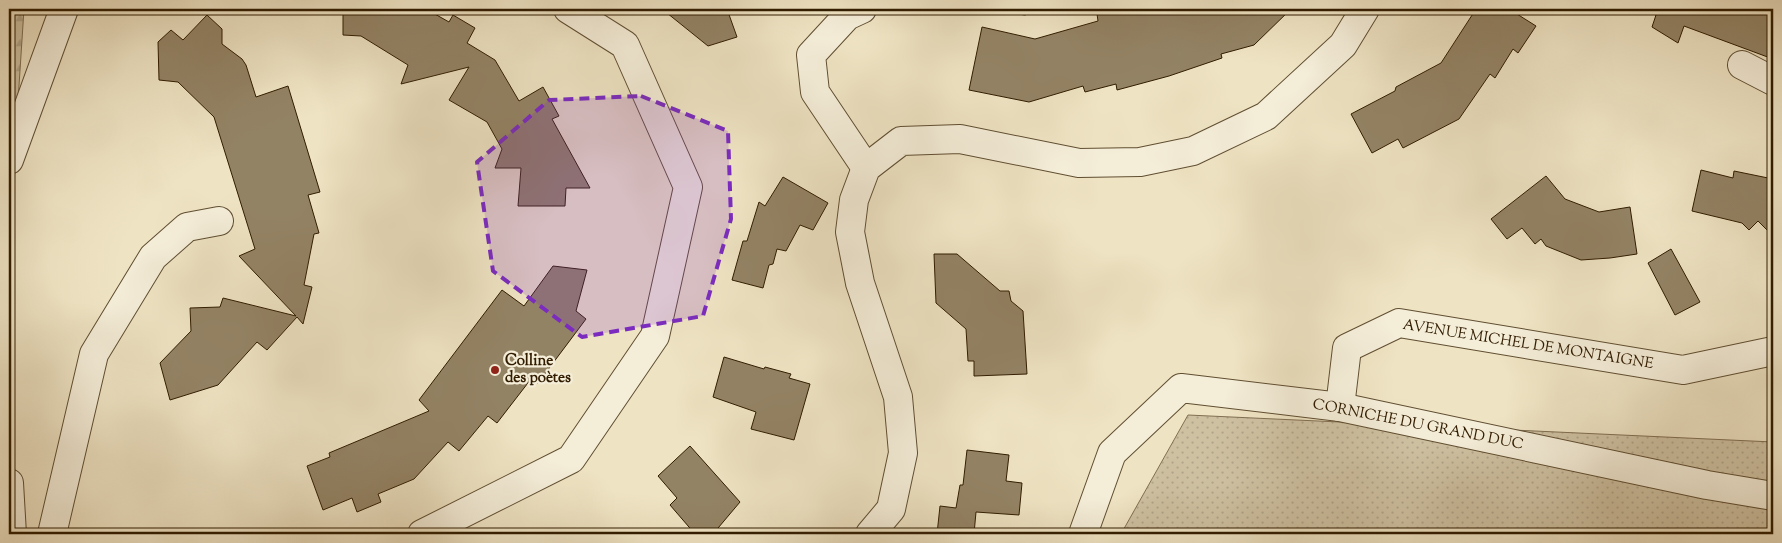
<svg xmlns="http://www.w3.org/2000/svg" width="1782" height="543" viewBox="0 0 1782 543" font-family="'Sorts Mill Goudy',serif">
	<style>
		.grass { fill: url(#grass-dots); stroke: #806e51 }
		.forest { fill: url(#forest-firs); stroke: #806e51 }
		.building { fill: #938365; stroke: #311c00 }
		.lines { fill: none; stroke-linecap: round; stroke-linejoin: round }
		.street-casing { stroke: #604e31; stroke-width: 30 }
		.path { stroke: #311c00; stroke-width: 3; stroke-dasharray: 4 2.5; stroke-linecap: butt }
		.street { stroke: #f4edd8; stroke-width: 28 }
		.marked { fill: #7b2cbf; fill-opacity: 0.2; stroke: #7b2cbf; stroke-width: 4; stroke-dasharray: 10 6; stroke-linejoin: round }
		.poi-dot { fill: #8f2418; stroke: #f4edd8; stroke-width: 2 }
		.labels { text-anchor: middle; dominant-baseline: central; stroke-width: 4.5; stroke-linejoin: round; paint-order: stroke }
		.street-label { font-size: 15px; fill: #311c00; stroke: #f4edd8 }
		.poi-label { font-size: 15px; font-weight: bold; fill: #311c00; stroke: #f4edd8; text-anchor: start }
	</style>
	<defs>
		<pattern id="grass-dots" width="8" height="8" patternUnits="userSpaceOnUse" patternTransform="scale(1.25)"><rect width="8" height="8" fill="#cec1a2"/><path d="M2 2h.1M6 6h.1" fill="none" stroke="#b1a58a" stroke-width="1.8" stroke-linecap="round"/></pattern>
		<pattern id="forest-firs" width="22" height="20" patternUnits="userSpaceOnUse" patternTransform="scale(1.25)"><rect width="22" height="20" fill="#cec1a2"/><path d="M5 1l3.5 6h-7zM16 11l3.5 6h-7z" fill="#b1a58a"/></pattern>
	</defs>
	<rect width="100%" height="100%" fill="#eee3c3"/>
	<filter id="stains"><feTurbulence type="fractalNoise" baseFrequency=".004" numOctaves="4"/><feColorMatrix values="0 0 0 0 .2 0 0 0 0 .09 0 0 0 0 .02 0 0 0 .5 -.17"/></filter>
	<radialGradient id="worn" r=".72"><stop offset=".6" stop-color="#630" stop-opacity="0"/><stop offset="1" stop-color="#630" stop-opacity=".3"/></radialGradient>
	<path class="grass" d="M 1188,415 L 1773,442 L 1773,534 L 1121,534 Z"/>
	<path class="forest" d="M 9,9 L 24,9 L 10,224 L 9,299 Z"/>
	<g class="building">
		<path d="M 343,9 L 426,9 L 449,22 L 453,15 L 475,28 L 467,43 L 495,60 L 519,101 L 543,87 L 559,116 L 552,119 L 590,188 L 566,188 L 565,206 L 518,206 L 521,168 L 495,168 L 502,149 L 487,122 L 449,100 L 469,67 L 401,84 L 408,65 L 361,36 L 343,35 Z"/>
		<path d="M 662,9 L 727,9 L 737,37 L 708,46 Z"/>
		<path d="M 1115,9 L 1291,9 L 1254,45 L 1221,54 L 1222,58 L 1169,76 L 1117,90 L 1116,84 L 1085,92 L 1083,86 L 1029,102 L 969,90 L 982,27 L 1035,39 L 1098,21 L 1097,14 Z"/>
		<path d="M 1476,9 L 1509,9 L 1536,26 L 1518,53 L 1513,49 L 1495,78 L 1490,74 L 1459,119 L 1403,148 L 1398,139 L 1372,153 L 1351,114 L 1395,91 L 1396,87 L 1441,63 Z"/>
		<path d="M 1645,9 L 1757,9 L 1773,15 L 1773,59 L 1684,26 L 1678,43 L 1652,27 L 1656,15 L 1644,11 Z"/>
		<path d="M 207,15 L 222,29 L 222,44 L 242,59 L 246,65 L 256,97 L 288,86 L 320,192 L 308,195 L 319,233 L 314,234 L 304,285 L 312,287 L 303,324 L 297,317 L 267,350 L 257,342 L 218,385 L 170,400 L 160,363 L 191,331 L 190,308 L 220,307 L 223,298 L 296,316 L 239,256 L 255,249 L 214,117 L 178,82 L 159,80 L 158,42 L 171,30 L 183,40 Z"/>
		<path d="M 1701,170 L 1733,178 L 1734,171 L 1773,179 L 1773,236 L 1758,221 L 1749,230 L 1742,223 L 1692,211 Z"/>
		<path d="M 1546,176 L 1565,199 L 1599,212 L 1630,207 L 1637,254 L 1610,258 L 1581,260 L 1546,246 L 1541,239 L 1535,244 L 1522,228 L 1507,239 L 1491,219 Z"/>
		<path d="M 783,177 L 828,203 L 813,230 L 800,225 L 786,251 L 777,249 L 773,264 L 769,265 L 763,288 L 732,280 L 743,241 L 747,241 L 759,202 L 765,206 Z"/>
		<path d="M 1671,249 L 1700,302 L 1675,315 L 1648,263 Z"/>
		<path d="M 934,254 L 957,254 L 1000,291 L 1009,291 L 1011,301 L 1023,311 L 1027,374 L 974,376 L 974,361 L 968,361 L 966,329 L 936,303 Z"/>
		<path d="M 553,266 L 587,270 L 576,311 L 586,319 L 538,383 L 531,379 L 497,423 L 488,416 L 459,451 L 448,442 L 414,479 L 378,494 L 381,502 L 357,512 L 352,498 L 323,510 L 307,466 L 330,457 L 329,453 L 429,411 L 419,400 L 502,290 L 524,306 Z"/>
		<path d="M 724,357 L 764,369 L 765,367 L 791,374 L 789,378 L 810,384 L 794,440 L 751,429 L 756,412 L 713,397 Z"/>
		<path d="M 690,446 L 740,502 L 713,534 L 695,534 L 670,505 L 677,498 L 658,476 Z"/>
		<path d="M 967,450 L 1009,455 L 1006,481 L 1022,483 L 1019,515 L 976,512 L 974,534 L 937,534 L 940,506 L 956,508 L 960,485 L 963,485 Z"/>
	</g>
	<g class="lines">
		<g class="street-casing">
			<g id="street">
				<path d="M 862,9 L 847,16 L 811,55 L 815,92 L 866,168"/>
				<path d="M 1742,65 L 1773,81"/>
				<path d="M 9,160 L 64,9"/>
				<path d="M 1340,407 L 1347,348 L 1399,323 L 1683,370 L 1773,351"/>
				<path d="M 9,483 L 12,534"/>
				<path d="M 52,534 L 94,354 L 153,257 L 187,227 L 219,221"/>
				<path d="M 422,534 L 571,459 L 655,336 L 688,187 L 625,45 L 568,9"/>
				<path d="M 870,534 L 891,509 L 903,453 L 898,397 L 860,283 L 850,232 L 854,200 L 866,168 L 901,141 L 960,139 L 1079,163 L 1140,162 L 1193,151 L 1266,116 L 1343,45 L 1365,9"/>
				<path d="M 1083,534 L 1112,453 L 1181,388 L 1340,407 L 1707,485 L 1773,496"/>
			</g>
		</g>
		<path class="path" d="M 983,9 L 1026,14 L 1050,9"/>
		<use href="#street" class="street"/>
	</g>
	<path class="marked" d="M 641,96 L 728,131 L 731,219 L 703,316 L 582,337 L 493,271 L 477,162 L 549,100 Z"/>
	<circle class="poi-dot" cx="495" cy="370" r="5"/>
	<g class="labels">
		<g class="street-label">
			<text transform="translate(1528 345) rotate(9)">AVENUE MICHEL DE MONTAIGNE</text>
			<text transform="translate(1418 425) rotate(11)">CORNICHE DU GRAND DUC</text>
		</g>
		<g class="poi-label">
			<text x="505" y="361">Colline<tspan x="505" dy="17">des poètes</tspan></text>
		</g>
	</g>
	<rect width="1782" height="543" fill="none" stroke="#eee3c3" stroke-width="30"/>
	<rect x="10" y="10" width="1762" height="523" fill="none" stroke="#311c00" stroke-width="2.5"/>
	<rect x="15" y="15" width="1752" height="513" fill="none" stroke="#311c00"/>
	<rect width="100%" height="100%" filter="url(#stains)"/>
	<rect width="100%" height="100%" fill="url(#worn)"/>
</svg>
